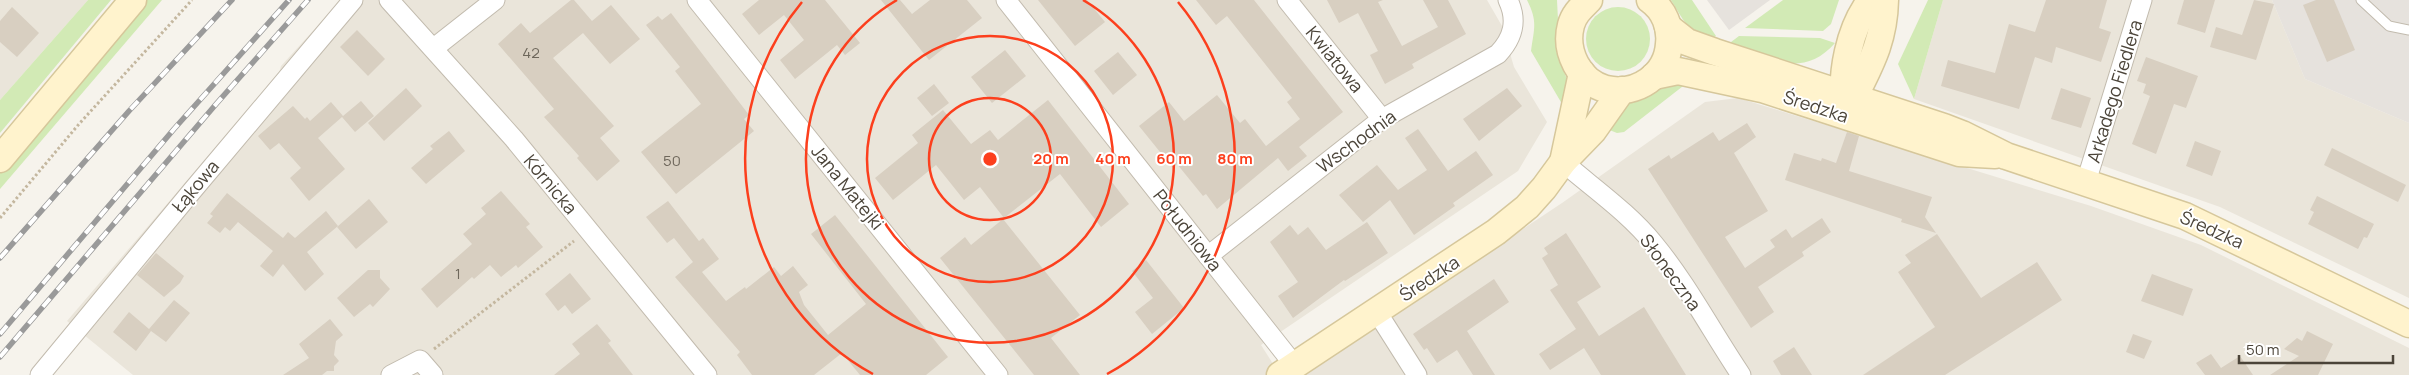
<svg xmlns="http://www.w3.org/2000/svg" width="2409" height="375" viewBox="0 0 2409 375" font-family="Manrope,sans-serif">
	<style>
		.residential { fill: #eae5da }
		.industrial { fill: #e6e2dd }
		.green { fill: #d2eab5 }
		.building { fill: #d8cfc1 }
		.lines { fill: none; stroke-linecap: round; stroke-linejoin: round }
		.lane-casing { stroke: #c2bbae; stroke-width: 11 }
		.street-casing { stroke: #c2bbae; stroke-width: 21 }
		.secondary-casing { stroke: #d6c79b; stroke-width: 29 }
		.path { stroke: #c4b79f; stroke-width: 3; stroke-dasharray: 2.5 2.5; stroke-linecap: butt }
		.lane { stroke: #fff; stroke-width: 9 }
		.street { stroke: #fff; stroke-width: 19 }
		.secondary { stroke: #fff3cd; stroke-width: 26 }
		.rail-casing { stroke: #9a9a9a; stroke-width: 5.5 }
		.rail { stroke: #fff; stroke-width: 4; stroke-dasharray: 11; stroke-linecap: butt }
		.ring { fill: none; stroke: #fc3f1d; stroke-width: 2.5 }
		.labels { text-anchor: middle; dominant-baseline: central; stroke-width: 4; stroke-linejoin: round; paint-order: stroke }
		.number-label { font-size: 15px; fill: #6e675b }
		.street-label { font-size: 18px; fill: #4b4439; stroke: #fff }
		.centre { fill: #fc3f1d; stroke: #fff; stroke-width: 2.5 }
		.ring-label { font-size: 15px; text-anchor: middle; font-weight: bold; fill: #fc3f1d; stroke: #fff; stroke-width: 4; stroke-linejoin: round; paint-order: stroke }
	</style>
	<rect width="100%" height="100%" fill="#f6f3ec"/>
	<g class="residential">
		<path d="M 0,0 L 88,0 L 0,100 Z"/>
		<path d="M 341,0 L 1487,0 L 1502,26 L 1514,67 L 1547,122 L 1518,171 L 1261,345 L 1280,375 L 133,375 L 67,321 L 279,73 L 281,66 Z"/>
		<path d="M 1943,0 L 2272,0 L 2305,79 L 2409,123 L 2409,298 L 2220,207 L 1914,99 Z"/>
		<path d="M 1738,98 L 2091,206 L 2201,245 L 2409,348 L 2409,375 L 1303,375 L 1562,203 L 1705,102 Z"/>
	</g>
	<g class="industrial">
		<path d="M 1707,0 L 1770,0 L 1729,30 Z"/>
		<path d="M 2272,0 L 2409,0 L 2409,123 L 2305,79 Z"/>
	</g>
	<g class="green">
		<path d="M 88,0 L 111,0 L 0,133 L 0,100 Z"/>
		<path d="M 145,0 L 162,0 L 0,189 L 0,173 Z"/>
		<path d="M 1527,0 L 1557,0 L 1558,20 L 1555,41 L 1557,54 L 1568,82 L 1565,109 L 1531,51 C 1534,28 1538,22 1527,0 Z"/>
		<path d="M 1671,0 L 1692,0 L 1716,36 L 1710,39 C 1683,25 1686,24 1671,0 Z"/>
		<path d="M 1783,0 L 1839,0 L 1831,24 L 1823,31 L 1745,28 Z"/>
		<path d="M 1928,0 L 1943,0 L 1914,99 L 1898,64 Z"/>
		<circle cx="1618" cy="39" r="32"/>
		<path d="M 1739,36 L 1820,38 L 1835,43 C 1803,80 1766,58 1727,45 Z"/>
		<path d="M 1687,83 L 1624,132 L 1617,133 L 1602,127 C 1607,121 1612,115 1618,110 C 1634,96 1667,86 1687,83 Z"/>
	</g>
	<g class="building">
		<path d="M 571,0 L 574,0 L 592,21 L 611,5 L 640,39 L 610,64 L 583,33 L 553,58 L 614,126 L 600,138 L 620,161 L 597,181 L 577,158 L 579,156 L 544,117 L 554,109 L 498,44 L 521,23 L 530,33 Z"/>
		<path d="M 759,0 L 825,0 L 860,43 L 845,55 L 837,45 L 795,79 L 780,60 L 804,40 L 784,15 L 759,35 L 742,14 Z"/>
		<path d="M 881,0 L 900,0 L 912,14 L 930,0 L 967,0 L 982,18 L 929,60 Z"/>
		<path d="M 1038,0 L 1087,0 L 1105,22 L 1075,46 Z"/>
		<path d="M 1196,0 L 1254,0 L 1343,112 L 1299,147 L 1307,156 L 1288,171 L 1278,158 L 1217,209 L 1206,194 L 1203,196 L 1177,164 L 1173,168 L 1139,126 L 1169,102 L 1184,121 L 1217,95 L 1240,123 L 1245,119 L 1266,146 L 1300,119 L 1287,102 L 1292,98 L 1227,16 L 1216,25 Z"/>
		<path d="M 1327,0 L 1383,0 L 1378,2 L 1402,46 L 1438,27 L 1423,0 L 1448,0 L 1466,34 L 1412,64 L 1414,68 L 1385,84 L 1370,55 L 1378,51 L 1358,13 L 1339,23 Z"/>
		<path d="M 2046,0 L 2107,0 L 2099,28 L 2111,32 L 2101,62 L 2056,47 L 2052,63 L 2035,57 L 2019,109 L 1941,86 L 1948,60 L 1995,73 L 2009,24 L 2035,32 Z"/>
		<path d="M 2184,0 L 2215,0 L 2205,33 L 2177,24 Z"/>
		<path d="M 2254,0 L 2274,4 L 2256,60 L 2210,47 L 2216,27 L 2242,35 Z"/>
		<path d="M 2316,0 L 2334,0 L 2355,50 L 2327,62 L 2303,5 Z"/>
		<path d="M 12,7 L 39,33 L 17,57 L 0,42 L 0,21 Z"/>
		<path d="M 671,13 L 749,115 L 744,119 L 754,131 L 676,194 L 641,152 L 701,104 L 675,71 L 680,67 L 646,25 L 658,16 L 662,20 Z"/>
		<path d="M 357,30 L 385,59 L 368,76 L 340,47 Z"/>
		<path d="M 1005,50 L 1026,76 L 992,103 L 971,77 Z"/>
		<path d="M 1118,52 L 1137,75 L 1113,95 L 1094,71 Z"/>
		<path d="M 2146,57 L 2198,76 L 2186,108 L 2174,104 L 2156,154 L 2132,144 L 2150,96 L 2143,93 L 2146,84 L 2137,81 Z"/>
		<path d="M 934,84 L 949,103 L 932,116 L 917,98 Z"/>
		<path d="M 406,88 L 422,106 L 384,141 L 368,123 Z"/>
		<path d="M 1507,88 L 1522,106 L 1479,141 L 1463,119 Z"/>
		<path d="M 2061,88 L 2091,98 L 2081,128 L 2051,119 Z"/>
		<path d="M 1048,100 L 1129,204 L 1101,227 L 1060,174 L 1004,218 L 980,187 L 964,200 L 936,165 L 893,200 L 875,178 L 918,143 L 912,135 L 943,110 L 971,144 L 990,130 L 998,140 Z"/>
		<path d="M 361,101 L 374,116 L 355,132 L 342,117 L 318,138 L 345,169 L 309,201 L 290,178 L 301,168 L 279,143 L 270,150 L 258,136 L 293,106 L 305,119 L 307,117 L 310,121 L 331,102 L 343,116 Z"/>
		<path d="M 1747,123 L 1756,137 L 1734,153 L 1768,211 L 1725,237 L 1745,268 L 1775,247 L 1770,240 L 1786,229 L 1792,238 L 1822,218 L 1831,232 L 1802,252 L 1804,256 L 1758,287 L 1774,312 L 1751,328 L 1648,169 L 1669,155 L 1671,159 L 1713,132 L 1719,141 Z"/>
		<path d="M 1418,129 L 1448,171 L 1476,151 L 1493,175 L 1453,203 L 1455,206 L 1414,235 L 1390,200 L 1363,222 L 1339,195 L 1377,165 L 1398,190 L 1427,170 L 1405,138 Z"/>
		<path d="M 449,131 L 465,151 L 426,184 L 411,168 L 433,149 L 430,146 Z"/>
		<path d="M 1847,132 L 1859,136 L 1849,171 L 1932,197 L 1925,217 L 1936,233 L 1901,222 L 1902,219 L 1785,180 L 1794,153 L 1821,161 L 1822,158 L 1836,163 Z"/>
		<path d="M 2195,141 L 2221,151 L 2212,176 L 2186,166 Z"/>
		<path d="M 2332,148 L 2406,185 L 2398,202 L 2324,165 Z"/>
		<path d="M 501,191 L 530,224 L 526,227 L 543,247 L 518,268 L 516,265 L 501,277 L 490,265 L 474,279 L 472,277 L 437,308 L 421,289 L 472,244 L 463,234 L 486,214 L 481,208 Z"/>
		<path d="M 227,193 L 283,238 L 288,232 L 295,238 L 326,211 L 338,226 L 307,252 L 324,274 L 305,291 L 283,264 L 273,277 L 260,266 L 273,251 L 238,222 L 230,231 L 225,227 L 220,233 L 207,223 L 213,216 L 210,214 Z"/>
		<path d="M 2317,196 L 2374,224 L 2367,238 L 2364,237 L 2358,249 L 2308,224 L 2314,212 L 2310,210 Z"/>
		<path d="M 369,199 L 388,222 L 356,249 L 337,227 Z"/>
		<path d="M 668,201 L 699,241 L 703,238 L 719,259 L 702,272 L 726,301 L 745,287 L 746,289 L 774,267 L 781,276 L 793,266 L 808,285 L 799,292 L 804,305 L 828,335 L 866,304 L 811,234 L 835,215 L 948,357 L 926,375 L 860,375 L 842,353 L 814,375 L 752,375 L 737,355 L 740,352 L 675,277 L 693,262 L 674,238 L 667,243 L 646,217 Z"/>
		<path d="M 1003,219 L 1080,315 L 1051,338 L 1080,375 L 1034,375 L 940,258 L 965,237 L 971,245 Z"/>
		<path d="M 1367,222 L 1388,253 L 1345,281 L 1344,280 L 1293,318 L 1278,296 L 1298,282 L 1270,242 L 1290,225 L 1298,235 L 1308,227 L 1326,250 Z"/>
		<path d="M 1566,233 L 1601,287 L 1577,302 L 1599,336 L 1644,307 L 1686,375 L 1601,375 L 1584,348 L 1550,370 L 1539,354 L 1576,329 L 1550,290 L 1558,285 L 1542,258 L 1548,254 L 1544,248 Z"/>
		<path d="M 1937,234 L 1981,298 L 2037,262 L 2062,300 L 1945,375 L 1863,375 L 1935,327 L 1898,272 L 1911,263 L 1905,255 Z"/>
		<path d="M 156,253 L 184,276 L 180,283 L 164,297 L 137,275 Z"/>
		<path d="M 1146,260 L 1184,308 L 1152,334 L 1135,312 L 1153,298 L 1132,271 Z"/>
		<path d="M 368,270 L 380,270 L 380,278 L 390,289 L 373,307 L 370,304 L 354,317 L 337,298 Z"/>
		<path d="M 570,273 L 591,299 L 572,314 L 565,305 L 558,311 L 545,294 Z"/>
		<path d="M 2152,274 L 2193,289 L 2183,316 L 2141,301 Z"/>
		<path d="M 1494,279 L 1509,302 L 1467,331 L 1495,375 L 1473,375 L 1457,350 L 1437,363 L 1427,348 L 1424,350 L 1413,334 Z"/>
		<path d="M 174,300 L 190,313 L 166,342 L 151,331 L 136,351 L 113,332 L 129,312 L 149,329 Z"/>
		<path d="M 330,319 L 343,335 L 336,341 L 334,355 L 339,361 L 334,366 L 334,371 L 327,371 L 322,375 L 283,375 L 309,358 L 299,344 Z"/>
		<path d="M 597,324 L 611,341 L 608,343 L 633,375 L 554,375 L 580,354 L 572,344 Z"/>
		<path d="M 2307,331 L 2333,344 L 2318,375 L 2270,375 L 2299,356 L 2284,349 L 2297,338 L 2302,341 Z"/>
		<path d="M 2133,334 L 2152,341 L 2144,359 L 2126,352 Z"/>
		<path d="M 1794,347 L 1812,375 L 1781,375 L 1773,361 Z"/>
		<path d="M 2211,354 L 2221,368 L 2240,356 L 2253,375 L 2205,375 L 2196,363 Z"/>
	</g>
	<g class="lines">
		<g class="lane-casing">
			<path id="lane" d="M 2361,0 L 2389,26 L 2409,30"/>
		</g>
		<g class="street-casing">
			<g id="street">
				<path d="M 389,0 L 514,139 L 707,375"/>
				<path d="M 697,0 L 998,375"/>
				<path d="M 1006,0 L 1295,366"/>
				<path d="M 1287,0 L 1382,119"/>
				<path d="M 434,48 L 495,0"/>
				<path d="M 1563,162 C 1594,189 1628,212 1654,244 C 1687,284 1712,332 1741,375"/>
				<path d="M 2086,182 L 2142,0"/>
				<path d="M 1208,256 L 1382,119 L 1498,54 C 1513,38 1518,21 1508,0"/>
				<path d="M 1377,312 L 1417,375"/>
				<path d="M 40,375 L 192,191 L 353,0"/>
				<path d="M 391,375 L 420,360 L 433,375"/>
			</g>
		</g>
		<g class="secondary-casing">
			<g id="secondary">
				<path d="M 1589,0 C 1581,8 1574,14 1571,25 C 1564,51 1579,82 1606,89 C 1637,96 1667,75 1669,44 C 1671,27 1664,10 1650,0"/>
				<path d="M 1668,27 L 1687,42 L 1715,52 L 1944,127 L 1962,134 L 2006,156 L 2185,216 L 2409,324"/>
				<path d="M 1654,76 L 1678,71 L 1762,89 L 1959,153 L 1995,155"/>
				<path d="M 1845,109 C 1840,74 1849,28 1871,0"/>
				<path d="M 1847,112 C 1866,71 1884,47 1885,0"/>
				<path d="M 0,159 L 133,0"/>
				<path d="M 1563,162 L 1582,73"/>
				<path d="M 1280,375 L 1496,232 L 1527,207 L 1544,188 L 1563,162 L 1593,131 L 1622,90"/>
			</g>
		</g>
		<g class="path">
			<path d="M 0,218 L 79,124 L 192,0"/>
			<path d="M 434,349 L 574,241"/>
		</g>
		<use href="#lane" class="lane"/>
		<use href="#street" class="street"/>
		<use href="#secondary" class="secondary"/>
		<g class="rail-casing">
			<g id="rail">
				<path d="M 0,258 L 129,111 L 232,0"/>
				<path d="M 0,334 L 174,129 L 289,0"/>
				<path d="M 0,357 L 217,103 L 308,0"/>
			</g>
		</g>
		<use href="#rail" class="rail"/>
	</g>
	<g class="ring">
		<circle cx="990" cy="159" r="61"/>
		<circle cx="990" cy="159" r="123"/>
		<path d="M1083 0A184 184 0 1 1 897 0"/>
		<path d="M873 374A245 245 0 0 1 802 2M1178 2A245 245 0 0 1 1107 374"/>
	</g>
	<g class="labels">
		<g class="number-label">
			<text x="531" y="52">42</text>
			<text x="672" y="160">50</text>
			<text x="458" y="273">1</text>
		</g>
		<g class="street-label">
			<text transform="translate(1335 59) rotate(51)">Kwiatowa</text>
			<text transform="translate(2114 91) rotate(-73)">Arkadego Fiedlera</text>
			<text transform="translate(1816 106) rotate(18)">Średzka</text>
			<text transform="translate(1356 141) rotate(-36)">Wschodnia</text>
			<text transform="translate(551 184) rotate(50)">Kórnicka</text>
			<text transform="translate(195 186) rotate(-50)">Łąkowa</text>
			<text transform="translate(848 187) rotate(51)">Jana Matejki</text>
			<text transform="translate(2212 229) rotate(24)">Średzka</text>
			<text transform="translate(1188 230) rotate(52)">Południowa</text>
			<text transform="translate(1671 272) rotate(54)">Słoneczna</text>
			<text transform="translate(1429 278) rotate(-33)">Średzka</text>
		</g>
	</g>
	<circle cx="990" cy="159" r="8" class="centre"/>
	<g class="ring-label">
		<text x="1051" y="164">20 m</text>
		<text x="1113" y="164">40 m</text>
		<text x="1174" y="164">60 m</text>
		<text x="1235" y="164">80 m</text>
	</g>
	<path d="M2239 355v8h154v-8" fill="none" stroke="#4b4439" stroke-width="2.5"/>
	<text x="2246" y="355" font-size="15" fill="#4b4439" stroke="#ffffff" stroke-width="4" paint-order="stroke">50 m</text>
</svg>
